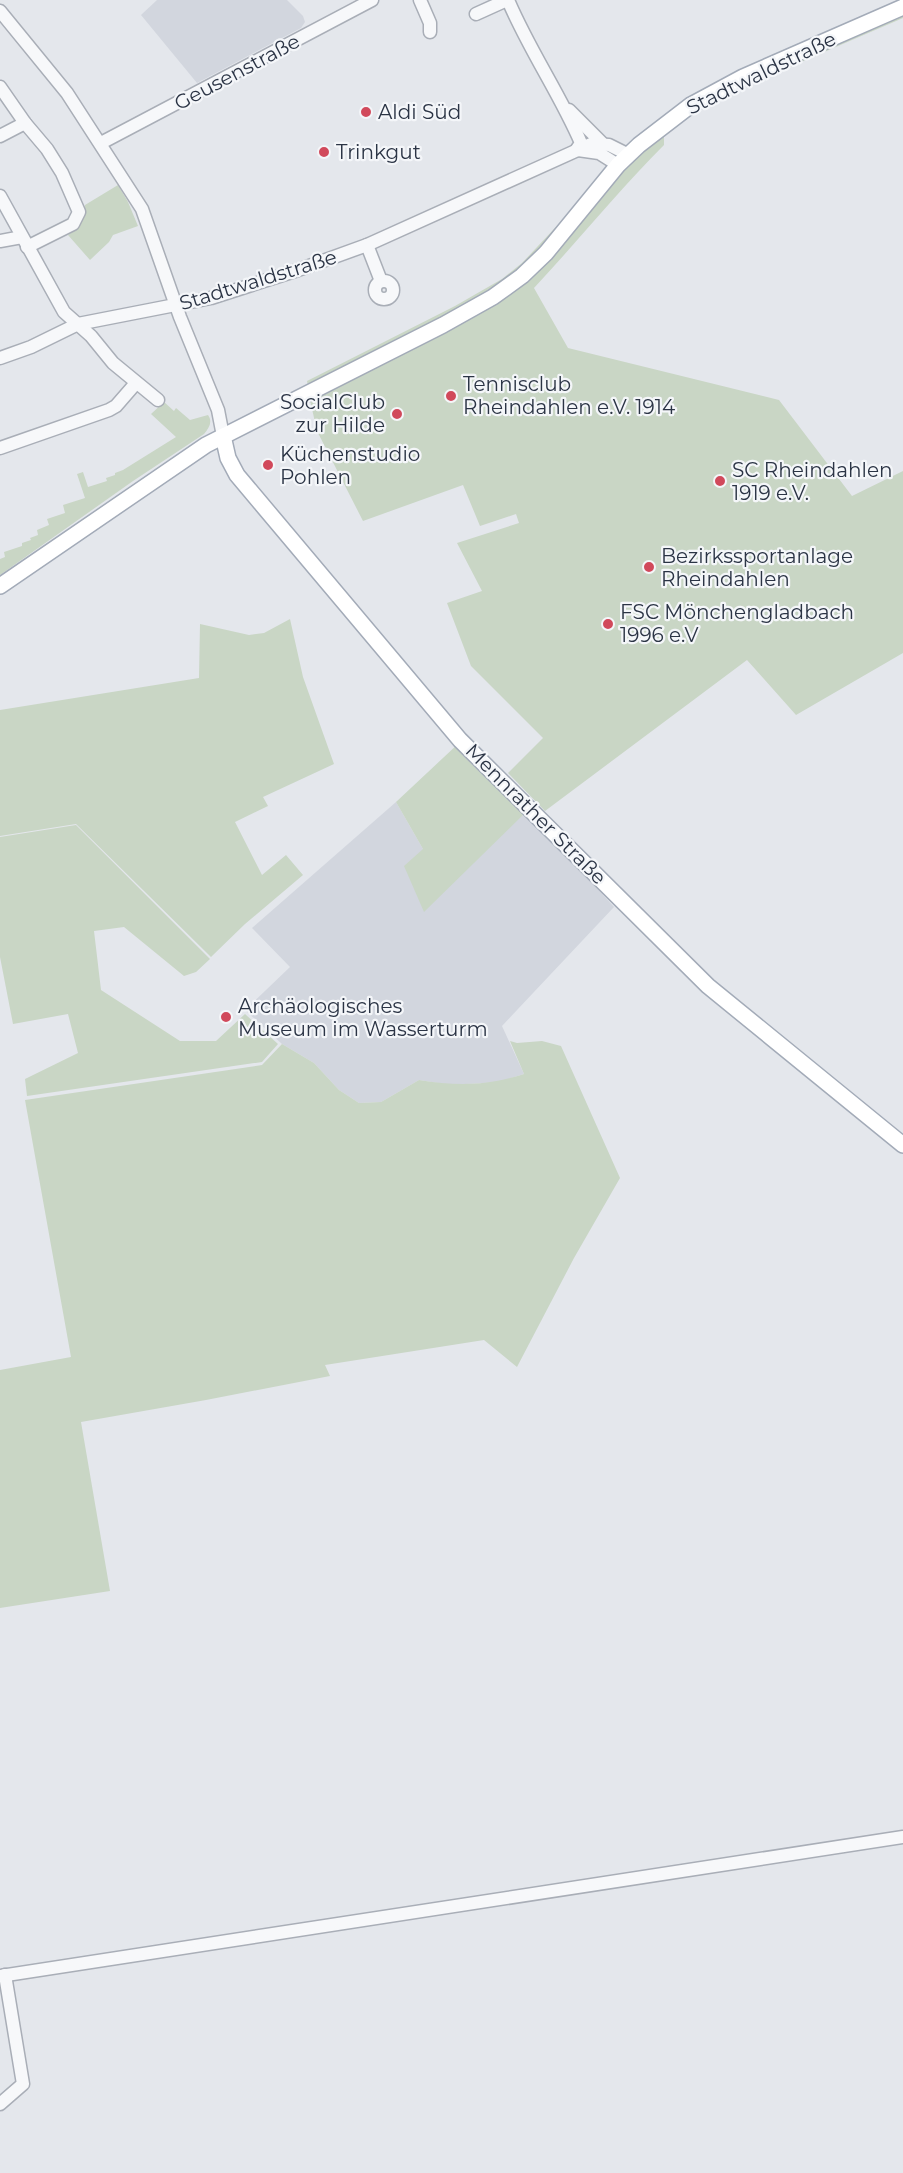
<svg xmlns="http://www.w3.org/2000/svg" width="903" height="2173" font-family="Montserrat,sans-serif">
<rect width="100%" height="100%" fill="#e4e7ec"/>
<g fill="#d2d6de">
<path d="M157,0H287L303,16L305,22L301,28L197,83L141,15Z"/>
<path d="M396,802L423,849L526,810L614,907L502,1026L524,1074L499,1082L451,1085L419,1080L381,1102L359,1103L339,1090L314,1063L282,1044L245,1010L290,967L252,928Z"/>
</g>
<g fill="#c9d6c5">
<path d="M903,12V18L801,62V59Z"/>
<path d="M791,62L795,65L730,93L728,89Z"/>
<path d="M664,134V145C618,191 578,241 534,288L568,348L779,400L852,496L903,471V653L796,715L747,660L545,811L508,773L543,738L471,666L447,603L482,591L457,543L519,523L516,514L480,526L463,485L363,521L317,431L310,400L357,373L477,315L496,303L651,141Z"/>
<path d="M601,179L518,273L466,307L308,386L307,381L455,306L502,279L522,263Z"/>
<path d="M118,185L128,202L138,226L113,235L109,242L90,260L68,235C81,227 85,220 85,205Z"/>
<path d="M164,402L174,411L176,408L190,420L208,415C213,422 209,428 204,434L133,481L0,575V559L5,557L4,552L22,546V543L31,540L30,538L38,535L37,530L49,525L47,519L65,513L63,505L85,498L77,474L83,472L88,487L107,481L106,478L115,475V473L123,470L176,437L151,414Z"/>
<path d="M290,619L303,677L334,764L263,797L268,806L235,822L262,875L286,855L303,875L245,924L211,957L76,824L0,836V710L199,678L200,624L249,635L264,633Z"/>
<path d="M459,743L527,811L424,912L404,866L423,849L396,802Z"/>
<path d="M76,825L210,959L196,972L184,976L124,927L94,931L101,990L180,1041H216L245,1014L278,1044L262,1062L27,1096L25,1079L78,1053L68,1014L13,1024L0,957V837Z"/>
<path d="M510,1041L517,1043L542,1041L561,1046L620,1178L574,1258L517,1367L484,1340L325,1365L330,1376L206,1400L81,1422L110,1591L0,1608V1370L71,1357L25,1100L262,1065L282,1044L314,1063L339,1090L359,1103L381,1102L419,1080C457,1086 486,1086 524,1074Z"/>
</g>
<g fill="none" stroke-linecap="round" stroke-linejoin="round">
<g stroke="#a9aeb7" stroke-width="15">
<g id="minor">
<path d="M420,0L430,23V32"/>
<path d="M508,0C529,50 560,94 581,143L577,149"/>
<path d="M0,11L67,93L142,209L180,317L218,410L223,436"/>
<path d="M476,14L507,0"/>
<path d="M0,87L25,123L47,149L62,173L79,212L73,224L27,247"/>
<path d="M569,110L602,143"/>
<path d="M0,136L25,123"/>
<path d="M101,143L372,0"/>
<path d="M578,150L599,153L618,165"/>
<path d="M0,196L64,312L91,336L113,363L158,400"/>
<path d="M0,241L22,237"/>
<path d="M367,245L381,281"/>
<circle cx="384" cy="290" r="9"/>
<path d="M0,358L31,347L78,324L211,298L298,270L367,245L591,144L609,145L629,155"/>
<path d="M0,448L109,410L116,406L136,383"/>
<path d="M0,1976L903,1837"/>
<path d="M0,2104L23,2084L5,1975"/>
</g>
</g>
<g stroke="#a3abb8" stroke-width="18">
<g id="major">
<path d="M223,436L228,458L237,475L460,740L708,986L903,1145"/>
<path d="M0,586L206,445L443,325L493,297L522,276L546,253L618,165L639,145L691,105L743,77L903,7"/>
</g>
</g>
<use href="#minor" stroke="#f7f8fa" stroke-width="12"/>
<use href="#major" stroke="#fff" stroke-width="15"/>
</g>
<g fill="#d1495b" stroke="#f4f6f9" stroke-width="2">
<circle cx="366" cy="112" r="6"/>
<circle cx="324" cy="152" r="6"/>
<circle cx="451" cy="396" r="6"/>
<circle cx="397" cy="414" r="6"/>
<circle cx="268" cy="465" r="6"/>
<circle cx="720" cy="481" r="6"/>
<circle cx="649" cy="567" r="6"/>
<circle cx="608" cy="624" r="6"/>
<circle cx="226" cy="1017" r="6"/>
</g>
<g text-anchor="middle" dominant-baseline="central" stroke-width="4.5" stroke-linejoin="round" paint-order="stroke">
<g font-size="20" fill="#2b3445" stroke="#f4f6f9">
<text transform="translate(237 72) rotate(-28)">Geusenstraße</text>
<text transform="translate(761 73) rotate(-26)">Stadtwaldstraße</text>
<text transform="translate(258 280) rotate(-17)">Stadtwaldstraße</text>
<text transform="translate(536 814) rotate(45)">Mennrather Straße</text>
</g>
<g font-size="20" fill="#2b3445" stroke="#f4f6f9" text-anchor="start">
<text x="378" y="112">Aldi Süd</text>
<text x="336" y="152">Trinkgut</text>
<text x="463" y="384">Tennisclub<tspan x="463" dy="23">Rheindahlen e.V. 1914</tspan></text>
<text x="385" y="402" text-anchor="end">SocialClub<tspan x="385" dy="23">zur Hilde</tspan></text>
<text x="280" y="454">Küchenstudio<tspan x="280" dy="23">Pohlen</tspan></text>
<text x="732" y="470">SC Rheindahlen<tspan x="732" dy="23">1919 e.V.</tspan></text>
<text x="661" y="556">Bezirkssportanlage<tspan x="661" dy="23">Rheindahlen</tspan></text>
<text x="620" y="612">FSC Mönchengladbach<tspan x="620" dy="23">1996 e.V</tspan></text>
<text x="238" y="1006">Archäologisches<tspan x="238" dy="23">Museum im Wasserturm</tspan></text>
</g>
</g>
</svg>
